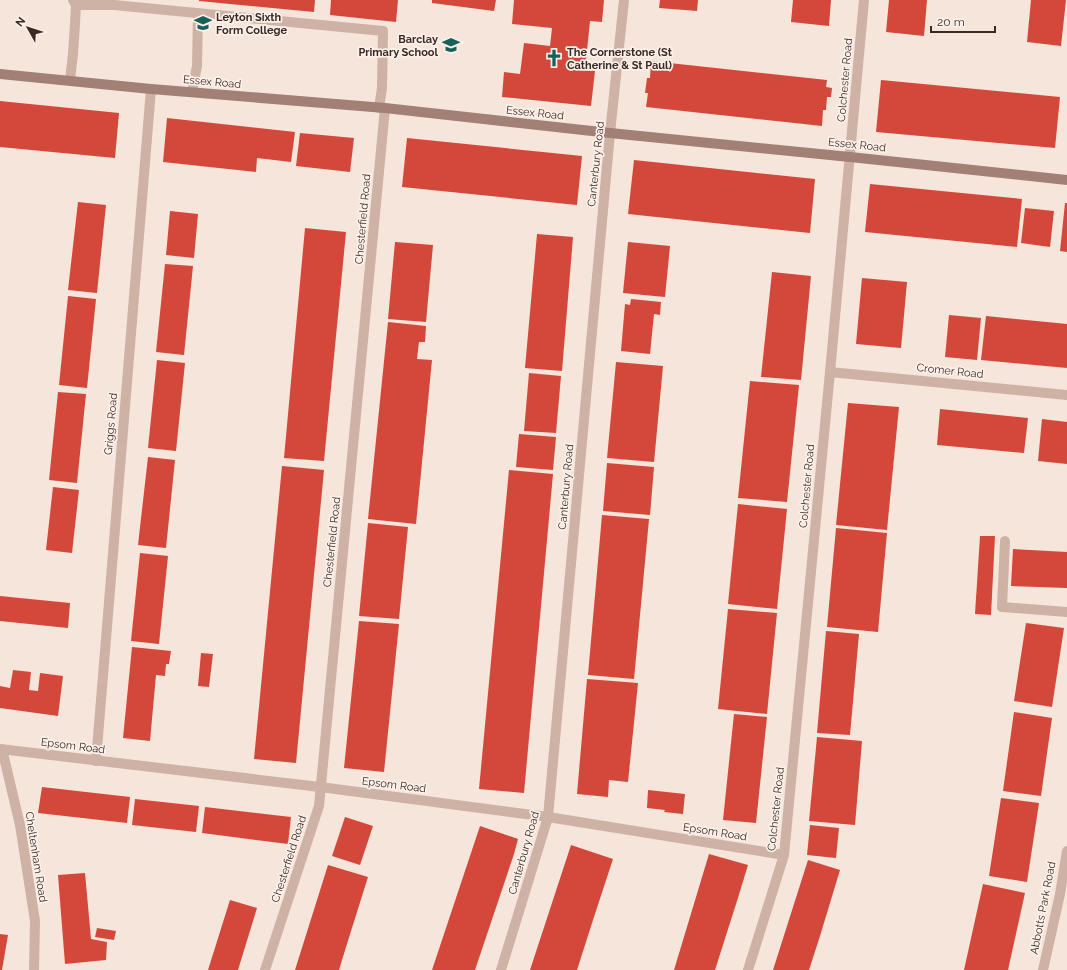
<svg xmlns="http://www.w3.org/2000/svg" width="1067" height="970" font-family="Raleway,sans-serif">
<rect width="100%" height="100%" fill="#f5e5db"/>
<g fill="#d3483a">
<path d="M199,0H315L314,12L199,1Z"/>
<path d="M331,0H398L396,22L330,15Z"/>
<path d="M432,0H496L494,11L432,3Z"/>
<path d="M514,0H604L602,22L590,21L585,70L595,71L591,106L502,97L504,72L520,74L524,43L550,46L552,28L512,24Z"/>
<path d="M660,0H698L697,11L659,8Z"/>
<path d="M793,0H831L829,26L791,22Z"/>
<path d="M889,0H927L924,36L886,32Z"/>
<path d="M1031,0H1066L1061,46L1027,42Z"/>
<path d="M651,61L827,80L826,87L832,88L831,97H827L826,110H823L822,126L646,107L648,93H645L647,78H650Z"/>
<path d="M881,80L1060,97L1055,148L876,132Z"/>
<path d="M0,101L119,113L115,158L0,147Z"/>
<path d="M167,118L295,132L291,162L257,158L256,172L163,162Z"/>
<path d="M300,133L354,138L350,172L296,166Z"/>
<path d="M407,138L582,156L577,205L402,187Z"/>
<path d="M634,160L815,179L810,233L628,214Z"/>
<path d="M870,184L1022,199L1017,247L865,232Z"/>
<path d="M78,202L106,205L97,293L68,290Z"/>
<path d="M1065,203H1067V252L1060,251Z"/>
<path d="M1025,208L1054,211L1050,247L1021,243Z"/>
<path d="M170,211L198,214L194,258L166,255Z"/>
<path d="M305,228L346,232L324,461L284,458Z"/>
<path d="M537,234L573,237L562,371L525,368Z"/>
<path d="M395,242L433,245L426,322L388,319Z"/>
<path d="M628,242L670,246L665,297L623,293Z"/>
<path d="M165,264L193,266L184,355L156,352Z"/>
<path d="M772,272L811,276L801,380L761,377Z"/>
<path d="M862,278L907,282L901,348L856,344Z"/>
<path d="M68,296L96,299L87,388L59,385Z"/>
<path d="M631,299L661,302L660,315L654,314L650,354L621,351L625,304L630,305Z"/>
<path d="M949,315L981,318L977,360L945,357Z"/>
<path d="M986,316L1067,324V368L981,360Z"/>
<path d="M388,322L426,326L425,342H419L417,359L432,360L416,524L368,519Z"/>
<path d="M157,360L185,363L176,451L148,448Z"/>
<path d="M616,362L663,366L654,462L607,458Z"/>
<path d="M529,373L561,376L556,433L524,431Z"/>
<path d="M750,381L799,385L787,502L738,498Z"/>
<path d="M58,392L86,394L77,483L49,480Z"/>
<path d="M848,403L899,407L887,530L836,525Z"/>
<path d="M940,409L1028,418L1024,453L937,445Z"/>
<path d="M1042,419L1067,422V464L1038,461Z"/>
<path d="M519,434L556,437L553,470L516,467Z"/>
<path d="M148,457L175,460L166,548L138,545Z"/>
<path d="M607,463L654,467L650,515L603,511Z"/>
<path d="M282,466L324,470L296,763L254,759Z"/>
<path d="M509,470L553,474L524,793L479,789Z"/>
<path d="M53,487L79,490L72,553L46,550Z"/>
<path d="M738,504L787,509L777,609L728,604Z"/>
<path d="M602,515L649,519L634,679L588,675Z"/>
<path d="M368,523L408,527L399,619L359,616Z"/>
<path d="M836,528L887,533L878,632L827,627Z"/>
<path d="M980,536H995L991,615L975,614Z"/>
<path d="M1013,549L1067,552V588L1011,586Z"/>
<path d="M140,553L168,556L159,644L131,641Z"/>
<path d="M0,596L70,603L68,628L0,621Z"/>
<path d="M728,609L777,613L767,714L718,709Z"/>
<path d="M359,621L399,624L384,772L344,768Z"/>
<path d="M1026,623L1064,628L1052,707L1014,701Z"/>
<path d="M826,631L859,634L850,735L817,733Z"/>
<path d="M132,647L171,651L169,664H166L165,676L156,675L150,741L123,738Z"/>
<path d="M201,653L213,654L209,687L198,686Z"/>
<path d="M13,670L31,672L29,690L38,691L40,673L63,676L58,716L0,708V686L10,688Z"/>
<path d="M587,679L638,683L628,782L609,780L608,797L577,794Z"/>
<path d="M1014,712L1052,718L1041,796L1003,791Z"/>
<path d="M734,714L767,717L756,823L723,820Z"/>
<path d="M817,737L862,741L855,825L809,821Z"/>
<path d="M42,787L130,797L127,823L38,813Z"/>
<path d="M648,790L685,794L683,814L664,812L665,810L647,808Z"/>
<path d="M1001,798L1039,803L1027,882L989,876Z"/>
<path d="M135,799L199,806L196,832L132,825Z"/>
<path d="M205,807L291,817L288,844L202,833Z"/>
<path d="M345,817L373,826L360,865L332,856Z"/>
<path d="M810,825L839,828L836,858L807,855Z"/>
<path d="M480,826L518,839L514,854L475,970H432Z"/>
<path d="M571,845L613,859L593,920L577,970H530Z"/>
<path d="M709,854L748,865L737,901L715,970H674Z"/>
<path d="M808,860L840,870L820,936L809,970H773Z"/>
<path d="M328,865L368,877L346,947L339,970H295Z"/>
<path d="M85,873L91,939L107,942L106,960L65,964L58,875Z"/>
<path d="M983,884L1025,893L1008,970H964Z"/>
<path d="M230,900L257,908L238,970H208Z"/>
<path d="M97,928L116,931L114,940L95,937Z"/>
<path d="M0,934L8,935L2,970H0Z"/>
</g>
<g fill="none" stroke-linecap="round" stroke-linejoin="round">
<g stroke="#ceb2a5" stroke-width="10">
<path d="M76,5H114L383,31L382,88L379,108"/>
<path d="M70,80L73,54L75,24L76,5L73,0"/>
<path d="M192,92L197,66L198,13"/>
<path d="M1002,607L1005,541"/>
</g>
<g stroke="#ceb2a5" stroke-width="10">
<path d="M830,372L1067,395"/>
<path d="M1002,607L1067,612"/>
<path d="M0,749L320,787L548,817L784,855"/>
<path d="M2,749L20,825L35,921L34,970"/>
<path d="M96,761L151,89"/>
<path d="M265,970L319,806L385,108"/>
<path d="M501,970L548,817L610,133L624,0"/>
<path d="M748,970L784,855L830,372L864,0"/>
<path d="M1043,970L1060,894L1067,851"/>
</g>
<path stroke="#a28076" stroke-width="10" d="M0,74L151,89L385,108L610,133L850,157L1067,180"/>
</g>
<defs>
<g id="university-bare" transform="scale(1.38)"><path d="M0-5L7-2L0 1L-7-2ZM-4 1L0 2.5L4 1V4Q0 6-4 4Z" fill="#18605a" stroke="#fcf0e8" stroke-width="2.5" paint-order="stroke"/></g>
<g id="school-bare" transform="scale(1.38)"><path d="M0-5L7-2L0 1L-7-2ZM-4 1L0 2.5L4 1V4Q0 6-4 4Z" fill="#18605a" stroke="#fcf0e8" stroke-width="2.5" paint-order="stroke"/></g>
<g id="church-bare" transform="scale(1.38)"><path d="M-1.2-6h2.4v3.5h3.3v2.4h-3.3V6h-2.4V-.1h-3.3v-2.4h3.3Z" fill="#18605a" stroke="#fcf0e8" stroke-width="2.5" paint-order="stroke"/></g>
</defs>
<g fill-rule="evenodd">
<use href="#university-bare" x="203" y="23"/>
<use href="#school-bare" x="451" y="45"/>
<use href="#church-bare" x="554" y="58"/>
</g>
<g text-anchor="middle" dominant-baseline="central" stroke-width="3.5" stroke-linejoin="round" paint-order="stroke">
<g font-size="11" font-weight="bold" fill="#392a27" stroke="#fcf0e8" text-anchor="start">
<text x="216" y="17">Leyton Sixth<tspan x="216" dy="13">Form College</tspan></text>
<text x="438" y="39" text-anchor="end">Barclay<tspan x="438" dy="13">Primary School</tspan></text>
<text x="567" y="52">The Cornerstone (St<tspan x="567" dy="13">Catherine &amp; St Paul)</tspan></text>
</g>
<g font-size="11" fill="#392a27" stroke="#fcf0e8">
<text transform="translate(845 80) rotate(-85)">Colchester Road</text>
<text transform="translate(212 82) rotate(5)">Essex Road</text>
<text transform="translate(535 113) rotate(6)">Essex Road</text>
<text transform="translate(857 145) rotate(6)">Essex Road</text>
<text transform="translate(596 164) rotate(-84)">Canterbury Road</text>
<text transform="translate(363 219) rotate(-85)">Chesterfield Road</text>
<text transform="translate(950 371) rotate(6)">Cromer Road</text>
<text transform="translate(111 424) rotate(-85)">Griggs Road</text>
<text transform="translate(807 486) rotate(-85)">Colchester Road</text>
<text transform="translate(566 487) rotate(-85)">Canterbury Road</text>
<text transform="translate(332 542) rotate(-84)">Chesterfield Road</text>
<text transform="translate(73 746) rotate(7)">Epsom Road</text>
<text transform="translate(394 785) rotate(7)">Epsom Road</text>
<text transform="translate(776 809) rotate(-84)">Colchester Road</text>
<text transform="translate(715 832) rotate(9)">Epsom Road</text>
<text transform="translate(524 853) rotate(-74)">Canterbury Road</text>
<text transform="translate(36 857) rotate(81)">Cheltenham Road</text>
<text transform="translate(289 859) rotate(-72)">Chesterfield Road</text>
<text transform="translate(1043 908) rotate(-79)">Abbotts Park Road</text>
</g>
</g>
<g transform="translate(28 28) rotate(309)" stroke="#fcf0e8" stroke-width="3" paint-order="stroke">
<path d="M0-3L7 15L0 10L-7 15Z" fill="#392a27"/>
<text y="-6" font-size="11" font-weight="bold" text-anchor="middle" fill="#392a27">N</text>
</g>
<path d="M931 26v6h64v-6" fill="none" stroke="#392a27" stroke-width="2"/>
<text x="937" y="26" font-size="12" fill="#392a27" stroke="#fcf0e8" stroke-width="3" paint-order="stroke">20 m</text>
</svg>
